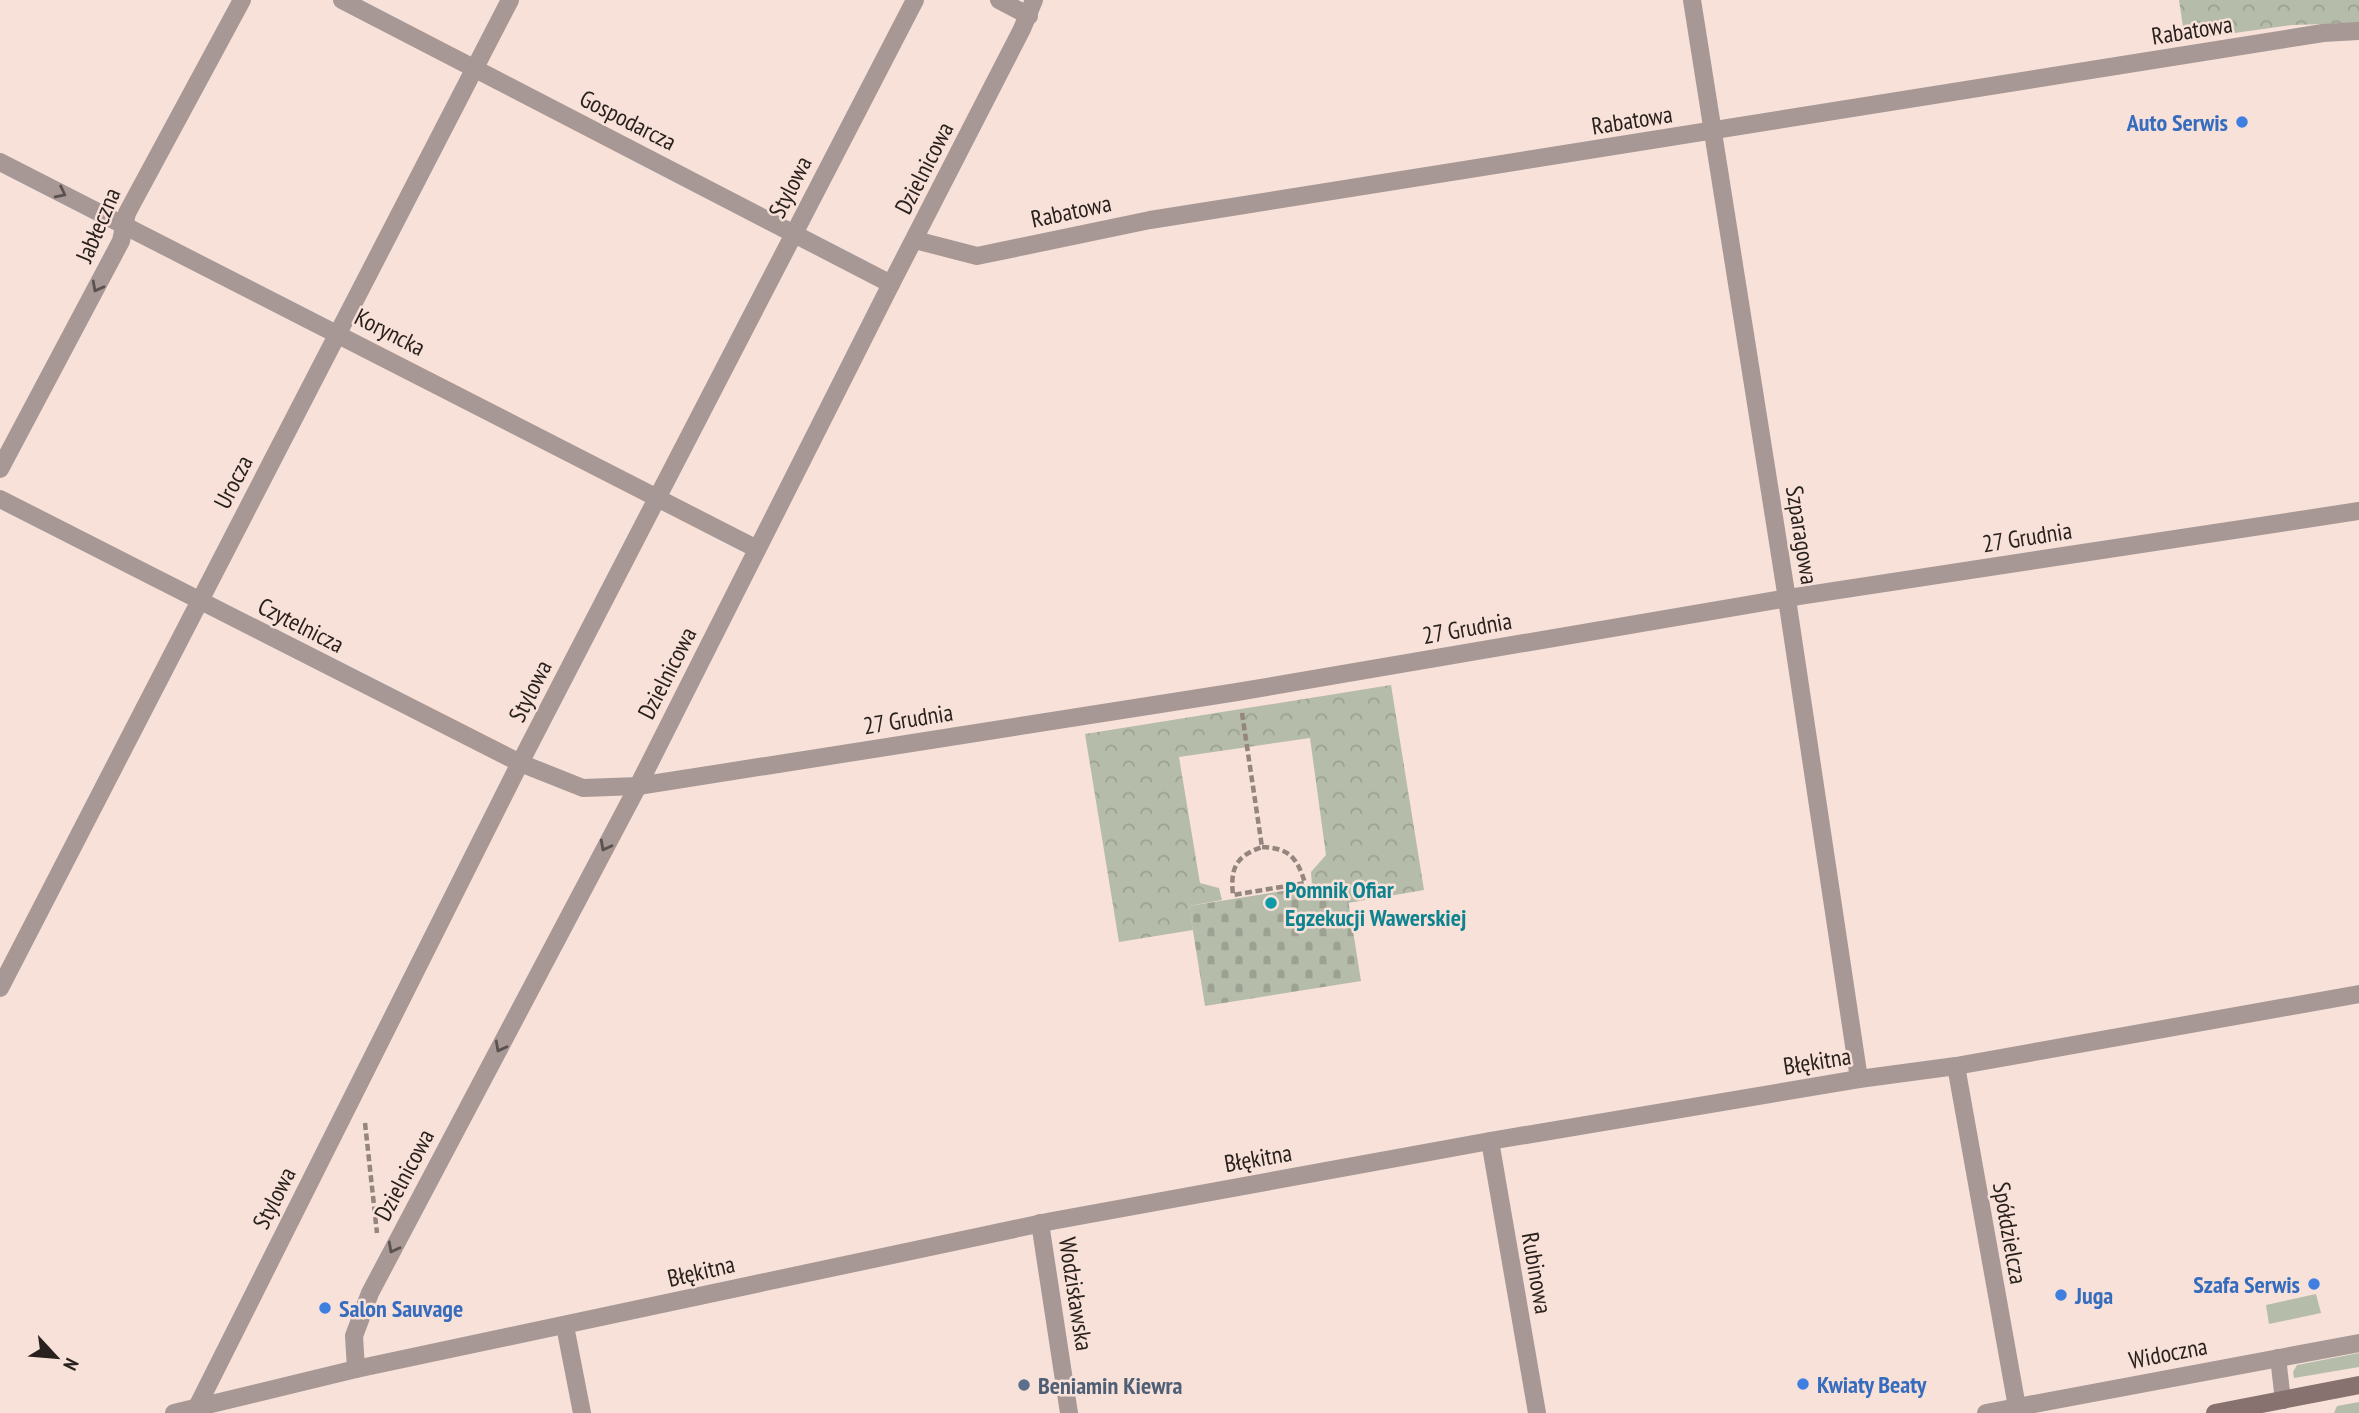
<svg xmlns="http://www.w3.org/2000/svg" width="2359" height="1413" font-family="'PT Sans Narrow',sans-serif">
<defs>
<pattern id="forest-crowns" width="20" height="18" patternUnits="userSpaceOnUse" patternTransform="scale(1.75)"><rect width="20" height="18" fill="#b5bca9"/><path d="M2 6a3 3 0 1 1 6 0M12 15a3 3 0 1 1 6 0" fill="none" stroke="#9ca191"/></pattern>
<pattern id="cemetery-stones" width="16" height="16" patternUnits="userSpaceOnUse" patternTransform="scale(1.75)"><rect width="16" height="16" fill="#b5bca9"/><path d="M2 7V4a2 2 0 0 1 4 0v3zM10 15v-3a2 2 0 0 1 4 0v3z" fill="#9ca191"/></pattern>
</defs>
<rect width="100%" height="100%" fill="#f8e1d8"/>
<g fill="#b5bca9">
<path d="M2316,1294L2321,1313L2269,1324L2266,1305Z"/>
<path d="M2359,1353V1367L2294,1378L2293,1372L2297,1365Z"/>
<path d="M2359,1402V1413H2334L2337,1406Z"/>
</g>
<g fill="url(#forest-crowns)">
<path d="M2179,0H2359V23L2292,25L2185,40Z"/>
<path d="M1391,685L1424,890L1348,903L1344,881L1312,886L1311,872L1326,855L1310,738L1179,757L1200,883L1219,888L1222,900L1189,906L1193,930L1119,942L1085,734Z"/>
</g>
<path fill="url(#cemetery-stones)" d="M1345,881L1361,981L1205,1006L1189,906Z"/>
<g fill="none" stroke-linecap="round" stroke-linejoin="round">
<g stroke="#95857f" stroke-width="4.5" stroke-dasharray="7 3.5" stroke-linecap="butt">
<path d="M1242,713L1262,847"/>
<path d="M1262,847C1290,848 1297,858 1305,883L1233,895C1230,868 1236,856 1262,847Z"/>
<path d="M365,1123L377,1233"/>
</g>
<path stroke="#a79896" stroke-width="16" d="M2278,1357L2283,1401"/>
<g stroke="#a79896" stroke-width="18">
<path d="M342,0L891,284"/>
<path d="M999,0L1029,16"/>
<path d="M1692,0L1787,599L1859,1079"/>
<path d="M0,162L757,549"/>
<path d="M915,240L977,256L1150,220L2323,33L2359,31"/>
<path d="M0,469L121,241L127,213L242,0"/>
<path d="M0,499L520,763L583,788L638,786L1237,692L1800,596L2359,511"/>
<path d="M0,988L510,0"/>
<path d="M1956,1066L2017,1407"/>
<path d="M1490,1141L1537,1413"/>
<path d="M1040,1223L1069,1413"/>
<path d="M565,1326L582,1413"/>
<path d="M356,1369L354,1336L370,1293L638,786L891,284L1022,29L1034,0"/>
<path d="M196,1409L520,763L915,0"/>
<path d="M174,1413L356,1369L1052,1221L1490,1141L1859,1079L1956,1066L2359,994"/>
<path d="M1986,1413L2359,1343"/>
</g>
<path stroke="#88726f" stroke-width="18" d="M2215,1413L2359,1385"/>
</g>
<defs><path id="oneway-chevron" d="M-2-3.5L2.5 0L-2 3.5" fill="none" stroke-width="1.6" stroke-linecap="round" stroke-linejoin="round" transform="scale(1.75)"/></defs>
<g stroke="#5b514e">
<use href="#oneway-chevron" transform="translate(61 193) rotate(27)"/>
<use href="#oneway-chevron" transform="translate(97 287) rotate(118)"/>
<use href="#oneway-chevron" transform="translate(605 846) rotate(118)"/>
<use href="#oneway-chevron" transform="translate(500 1047) rotate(118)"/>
<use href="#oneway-chevron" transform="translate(393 1248) rotate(118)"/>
</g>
<g fill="#3f7fe0" stroke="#f8e1d8" stroke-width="2.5">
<circle cx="2242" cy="122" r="7"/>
<circle cx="2314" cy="1284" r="7"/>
<circle cx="2061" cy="1295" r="7"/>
<circle cx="325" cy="1308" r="7"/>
<circle cx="1803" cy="1384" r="7"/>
</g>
<circle fill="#0f9aa8" stroke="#f8e1d8" stroke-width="2.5" cx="1271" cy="903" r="7"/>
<circle fill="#5c6f8a" stroke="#f8e1d8" stroke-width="2.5" cx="1024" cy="1385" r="7"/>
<g text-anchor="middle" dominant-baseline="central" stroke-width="5" stroke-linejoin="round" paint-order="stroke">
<g font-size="24" fill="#29211e" stroke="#f8e1d8">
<text transform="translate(2192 30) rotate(-9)">Rabatowa</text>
<text transform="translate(628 120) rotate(27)">Gospodarcza</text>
<text transform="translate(1632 120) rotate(-9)">Rabatowa</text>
<text transform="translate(924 168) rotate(-63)">Dzielnicowa</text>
<text transform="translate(790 187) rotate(-63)">Stylowa</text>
<text transform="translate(1071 211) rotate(-12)">Rabatowa</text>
<text transform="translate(98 225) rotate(-67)">Jabłeczna</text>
<text transform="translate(390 332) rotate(27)">Koryncka</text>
<text transform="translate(233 482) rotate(-63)">Urocza</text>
<text transform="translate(1802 535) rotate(81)">Szparagowa</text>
<text transform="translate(2027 537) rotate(-9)">27 Grudnia</text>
<text transform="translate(301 625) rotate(27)">Czytelnicza</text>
<text transform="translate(1467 628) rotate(-10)">27 Grudnia</text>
<text transform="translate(667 673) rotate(-63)">Dzielnicowa</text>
<text transform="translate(530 691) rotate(-63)">Stylowa</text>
<text transform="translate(908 719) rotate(-9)">27 Grudnia</text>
<text transform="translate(1817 1061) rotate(-9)">Błękitna</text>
<text transform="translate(1258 1158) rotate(-10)">Błękitna</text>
<text transform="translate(404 1175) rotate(-62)">Dzielnicowa</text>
<text transform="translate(274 1198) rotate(-63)">Stylowa</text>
<text transform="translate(2010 1233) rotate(80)">Spółdzielcza</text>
<text transform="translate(701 1271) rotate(-13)">Błękitna</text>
<text transform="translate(1537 1273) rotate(80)">Rubinowa</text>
<text transform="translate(1076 1294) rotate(81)">Wodzisławska</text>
<text transform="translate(2168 1353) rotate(-11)">Widoczna</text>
</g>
<g font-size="24" font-weight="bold" fill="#366cbe" stroke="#f8e1d8" text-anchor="start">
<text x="2228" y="122" text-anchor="end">Auto Serwis</text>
<text x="2300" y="1284" text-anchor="end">Szafa Serwis</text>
<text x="2075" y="1295">Juga</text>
<text x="339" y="1308">Salon Sauvage</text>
<text x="1817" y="1384">Kwiaty Beaty</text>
</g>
<g font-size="24" font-weight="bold" fill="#0d838f" stroke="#f8e1d8" text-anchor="start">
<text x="1285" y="889">Pomnik Ofiar<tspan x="1285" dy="28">Egzekucji Wawerskiej</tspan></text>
</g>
<g font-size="24" font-weight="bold" fill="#4e5e75" stroke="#f8e1d8" text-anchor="start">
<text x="1038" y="1385">Beniamin Kiewra</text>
</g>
</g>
<g transform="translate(56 1357) rotate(116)" stroke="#f8e1d8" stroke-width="5" paint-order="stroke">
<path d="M0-5L12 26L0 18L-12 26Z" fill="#29211e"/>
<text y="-10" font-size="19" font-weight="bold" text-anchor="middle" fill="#29211e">N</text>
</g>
</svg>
